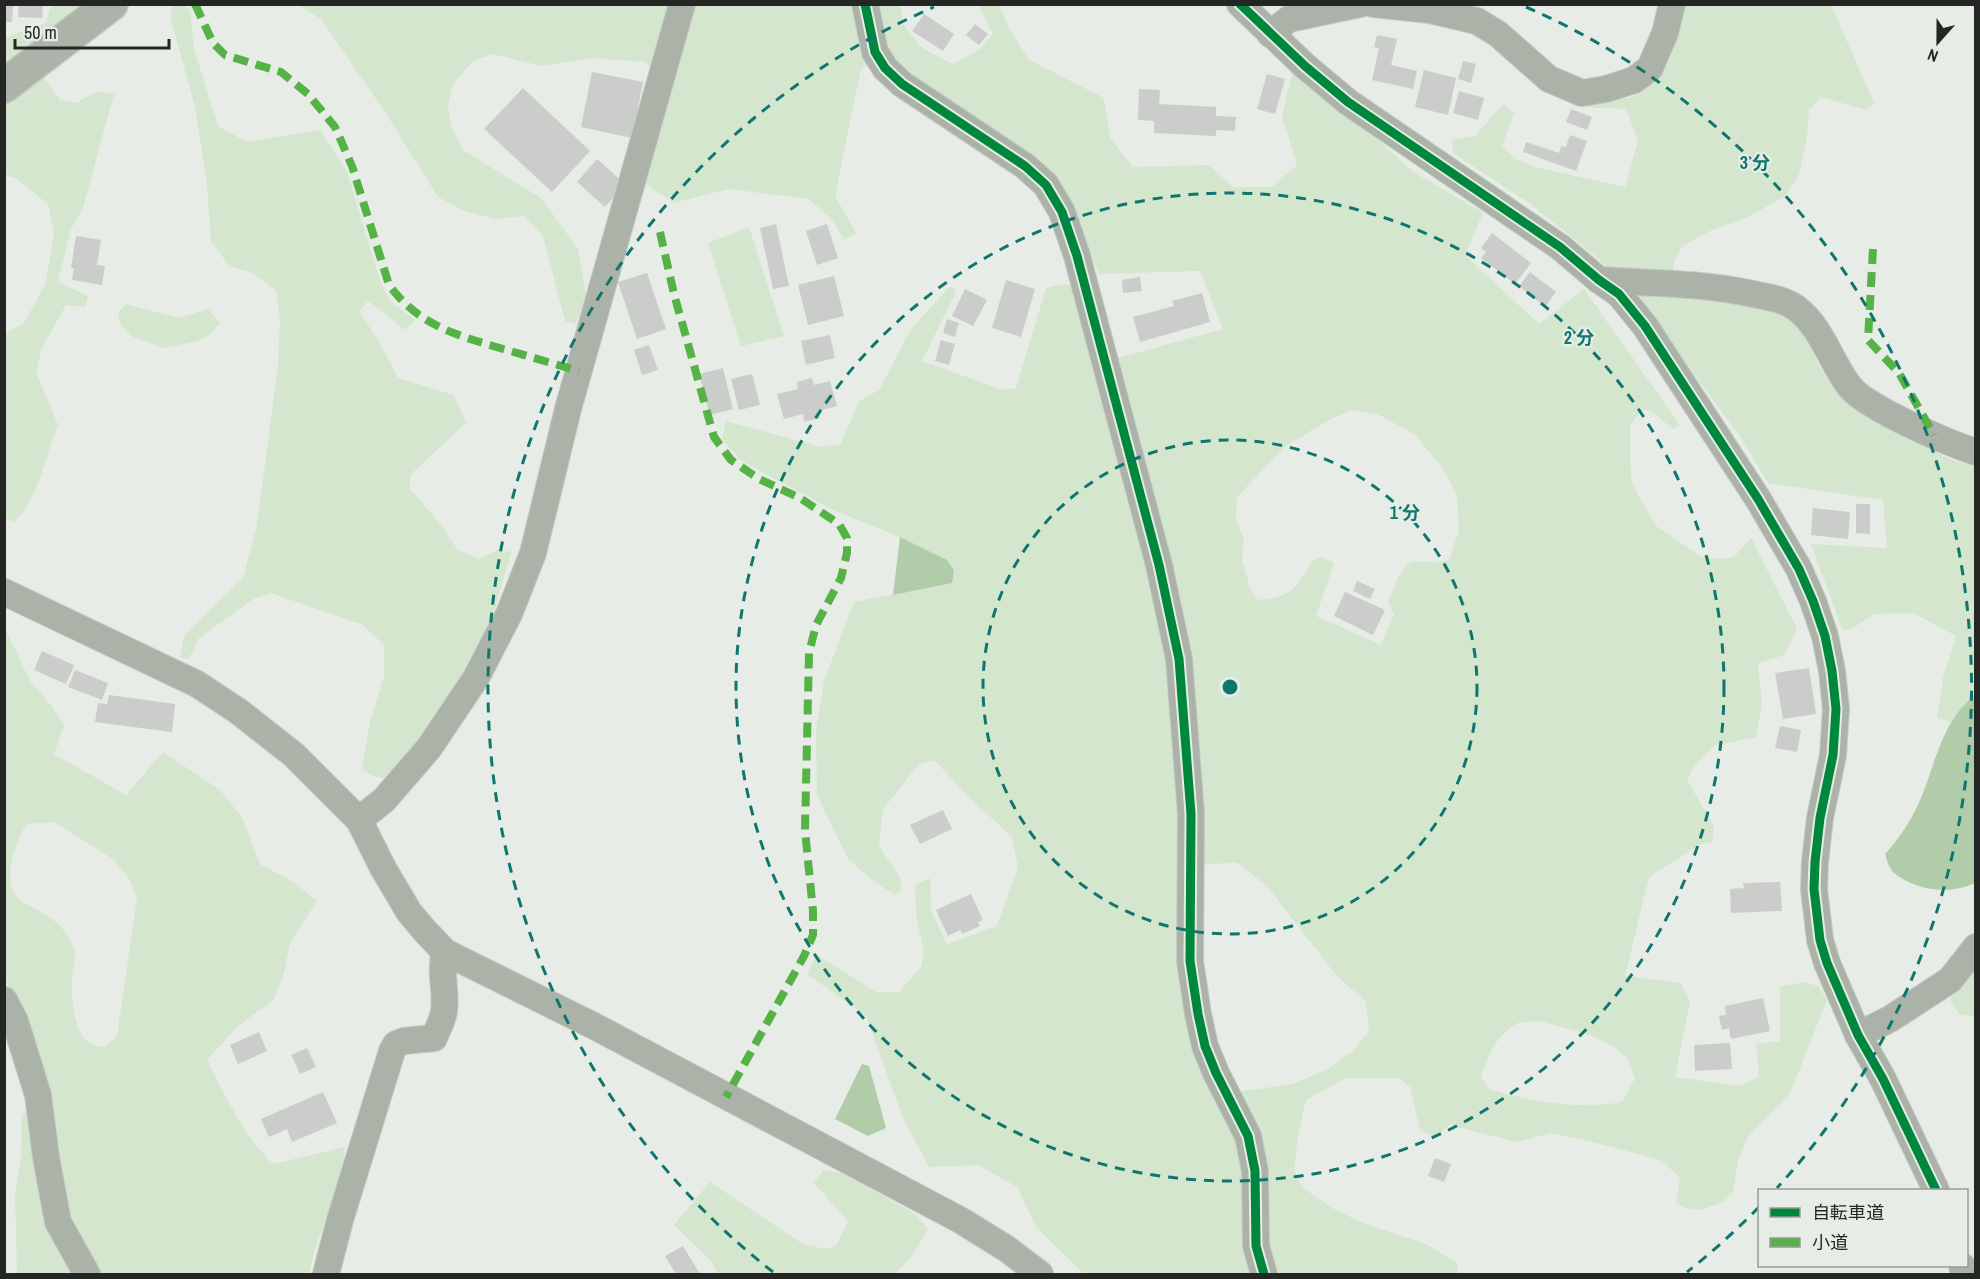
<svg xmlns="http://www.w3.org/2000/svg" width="1980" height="1279" font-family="'Archivo Narrow','Noto Sans JP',sans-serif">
<rect width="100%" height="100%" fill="#e8ece7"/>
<g fill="#d4e6ce" fill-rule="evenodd">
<path d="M51,5H91L5,72L4,38L46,23Z"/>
<path d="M178,5H183L190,11L194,49L218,126L247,142L320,130L347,172L380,281L390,301L415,320L405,330L368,301L359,311L380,343L398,378L454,395L466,423L410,475V489L437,520L458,550L479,559L497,550L511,552L494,612L462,686L404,763L384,778L375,777L362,769L370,722L384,676V645L363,625L271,593L253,599L198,639L189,659L180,657L184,636L243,578L257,525L278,365L280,320L276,291L251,272L230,267L211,241L207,184L195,107L171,20V8Z"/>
<path d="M299,5H901L903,24L922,48L953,64L979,50L993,34L979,7L982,5H999L1009,28L1029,60L1104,98L1110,138L1133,167L1209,165L1233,187H1272L1297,165L1282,116L1293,71L1367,130L1412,171L1483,213L1465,255L1539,324L1584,289L1680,425L1673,429L1650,410L1641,411L1630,425L1631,482L1656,526L1702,557L1721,559L1734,557L1751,538L1797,629L1784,655L1758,663L1762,704L1756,737L1714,746L1694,767L1687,780L1714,826L1712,842L1699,845L1649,877L1625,976L1681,983L1690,1002L1675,1077L1740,1086L1759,1077L1756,1044L1780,1041V987L1804,982L1818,986L1827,1000L1789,1096L1748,1136L1738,1161L1733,1192L1722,1203L1699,1210L1685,1208L1676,1202L1680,1178L1661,1160L1597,1143L1551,1133L1517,1142L1449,1125L1435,1137L1420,1130L1410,1087L1398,1078H1346L1306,1100L1298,1135L1294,1170L1302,1187L1332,1208L1363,1223L1426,1244L1457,1263L1458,1274H1084L1037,1228L1017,1187L978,1165L929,1167L903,1118L866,1016L807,974L817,955L876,992H899L921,967L924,953L916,914L915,885L930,878L931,911L947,944L997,926L1018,867L1012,837L973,801L934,760L919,764L883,809L879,846L901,879V890L895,895L872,880L848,859L817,795L816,730L824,681L854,602L937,586L954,570L947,560L900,537L829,508L742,461L722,439L726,421L821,447L841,444L859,401L879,390L911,329L950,286L957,290L922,361L1003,390L1016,388L1046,288L1063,284L1076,286L1093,365L1223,329L1200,271L1099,274L1068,196L1052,174L888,56L861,69L835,196L856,233L844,240L833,221L809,199L729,189L673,203L644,182L667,78L645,62L592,58L542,66L493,54L473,61L453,84L448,106L451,126L463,150L541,198L578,249L586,295L576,324L565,321L543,236L525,216L495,219L465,211L438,197L387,115L321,19ZM1351,410L1379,415L1414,434L1443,468L1457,496L1459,531L1449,560C1434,565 1425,560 1410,562L1399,575L1388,601L1394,615L1381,645L1316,616L1334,563L1322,557L1313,560C1297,587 1292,598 1258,600L1251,591L1242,559L1244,540L1236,520L1237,497L1286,446L1327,421ZM1236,862L1268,887L1335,974L1366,1002L1369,1031L1354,1050L1328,1069L1293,1084L1220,1094L1182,864L1204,865ZM1540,1021C1568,1029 1605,1035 1626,1057C1631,1062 1632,1072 1635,1078L1622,1102C1576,1110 1533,1102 1489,1089L1481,1076C1487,1057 1497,1034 1516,1024C1522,1021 1533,1022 1540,1021Z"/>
<path d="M1685,5H1831L1874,103L1866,110L1821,97L1809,110L1807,137L1799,175L1785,196L1750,216L1710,231L1682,246L1673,264L1675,274L1779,309L1803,329L1821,370L1848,400L1919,444L1952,460L1975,465V695L1951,722L1937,718L1943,678L1956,636L1913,613L1874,614L1850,630L1842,629L1811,544L1887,548L1883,500L1768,483L1744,442L1635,294L1600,260L1532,205L1453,153L1452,140L1475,136L1503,104L1514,113L1502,146L1516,159L1535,167L1625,187L1638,140L1626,109L1579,107L1576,98H1630L1653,83L1673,39Z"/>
<path d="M43,76L60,100L76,103L96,92L114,94L83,208L71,229L58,282L88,296L85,307L66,305L42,348L36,372L58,425C45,456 39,498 14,522L5,518V337L9,331L24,323L45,285L54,235L48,204L15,178L5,175V105Z"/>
<path d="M749,227L784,336L741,346L708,243Z"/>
<path d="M127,304L178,318L208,309L220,323L210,334L198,341L163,348L131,336L120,324L118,312Z"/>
<path d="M4,626L30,681L51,705L64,725L54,754L126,795L163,752L220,790L243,819L260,864L292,881L317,901L290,943L284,973L274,999L238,1026L207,1060C225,1096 244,1136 273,1164L345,1147L342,1174L315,1248L309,1274H17L15,1194L21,1156L22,1114L47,1104L22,1013L5,979ZM54,822L113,859L128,877L137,897L117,1036L105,1047C101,1046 95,1046 91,1044C72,1033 71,994 72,976C73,967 77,956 74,948C69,934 58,922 45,914C33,906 14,902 11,885C7,863 17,843 26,824Z"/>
<path d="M1975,966V1017L1959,1014L1950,1000L1955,988Z"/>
<path d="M823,1170L846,1174L915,1214L928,1229L913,1255L895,1274H718L711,1261L674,1225L710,1182L803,1244L826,1249L836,1246L848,1221L814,1183Z"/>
</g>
<g fill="#b1cca8">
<path d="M900,537L947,560L954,570L952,583L893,595Z"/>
<path d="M1975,695V883C1950,895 1915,891 1893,872C1889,868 1887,860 1885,854C1897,841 1908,825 1916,809C1936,768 1938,725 1975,695Z"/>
<path d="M862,1064L869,1066L886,1128L868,1136L835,1119Z"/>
</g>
<g fill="#cacdc9">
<path d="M4,4H13L12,22H4Z"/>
<path d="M19,4H43L42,18L18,17Z"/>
<path d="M924,14L954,34L943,51L912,31Z"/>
<path d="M975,24L988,34L979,45L966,35Z"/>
<path d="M1377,35L1397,39L1391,65L1417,71L1413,89L1372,80L1379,48L1374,47Z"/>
<path d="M1463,61L1476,64L1471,83L1458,79Z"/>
<path d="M1424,70L1456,78L1448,115L1415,107Z"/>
<path d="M592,72L643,82L632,138L581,127Z"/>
<path d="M1267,74L1285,79L1275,114L1257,109Z"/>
<path d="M523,88L590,151L552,192L484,129Z"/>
<path d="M1139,89L1160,90L1159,104L1216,107V116L1236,117L1235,131L1216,130V136L1154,133V121L1138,120Z"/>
<path d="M1459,91L1484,98L1478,120L1453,113Z"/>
<path d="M1571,109L1592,117L1587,130L1566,122Z"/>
<path d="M1570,135L1587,141L1576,171L1523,152L1526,142L1559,153L1561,146L1566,147Z"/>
<path d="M597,159L625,184L605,207L577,182Z"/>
<path d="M776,224L789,286L773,289L760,228Z"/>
<path d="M827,224L838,258L817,265L806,231Z"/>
<path d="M1492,233L1531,263L1515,284L1481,258L1486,252L1481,248Z"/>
<path d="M76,236L101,240L97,265L105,266L102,285L72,280L74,268H71Z"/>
<path d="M1530,272L1556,292L1545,307L1519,286Z"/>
<path d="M647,273L666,329L637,339L618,282Z"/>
<path d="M834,276L844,316L808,325L798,285Z"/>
<path d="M1140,277L1142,291L1123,293L1122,280Z"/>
<path d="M1006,280L1035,289L1021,337L992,328Z"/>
<path d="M965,289L987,300L973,326L952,316Z"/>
<path d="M1202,293L1210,322L1140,342L1133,317L1174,306L1172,301Z"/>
<path d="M947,319L959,323L955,337L943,333Z"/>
<path d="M830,335L835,358L806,365L801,341Z"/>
<path d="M941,340L955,344L949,365L935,361Z"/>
<path d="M649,345L658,370L642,375L634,350Z"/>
<path d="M723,368L733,409L710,415L699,374Z"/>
<path d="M752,374L760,405L739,410L731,379Z"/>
<path d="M812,378L814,385L830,381L837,406L818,411L820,418L804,422L803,414L784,419L777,394L798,389L797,382Z"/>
<path d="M1856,504H1870V534L1856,533Z"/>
<path d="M1813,508L1850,512L1848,539L1811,535Z"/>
<path d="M1357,581L1375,589L1370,599L1353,591Z"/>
<path d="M1345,592L1385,610L1373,635L1334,616Z"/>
<path d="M42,651L74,665L66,684L34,670Z"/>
<path d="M1809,668L1816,714L1783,719L1775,673Z"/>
<path d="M75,670L108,683L102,700L68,687Z"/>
<path d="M109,695L175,704L172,732L95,722L98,703L107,704Z"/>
<path d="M1780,726L1801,730L1797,752L1775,748Z"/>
<path d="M943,810L952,829L920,844L910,825Z"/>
<path d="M1780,882L1782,911L1731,913L1730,889L1744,888L1743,883Z"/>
<path d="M971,894L983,920L978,922L980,926L962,934L960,930L948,936L936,910Z"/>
<path d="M1763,998L1770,1031L1731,1039L1729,1028L1722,1030L1719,1016L1726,1015L1725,1006Z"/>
<path d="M259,1032L267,1051L238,1064L230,1045Z"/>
<path d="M1730,1043L1732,1069L1695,1071L1694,1045Z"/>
<path d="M307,1048L316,1067L300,1074L291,1055Z"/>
<path d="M323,1092L337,1123L292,1142L287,1129L269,1137L261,1119Z"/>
<path d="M1435,1158L1451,1164L1444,1182L1428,1176Z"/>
<path d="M683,1246L700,1274H676L665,1256Z"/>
</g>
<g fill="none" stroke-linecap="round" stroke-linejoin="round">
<g stroke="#c6c8c5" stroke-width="28">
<g id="minor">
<path d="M865,4L875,52L885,68L902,84L1025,166L1046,185L1062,212L1077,256L1159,565L1179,659L1191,814L1190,961L1198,1014L1205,1046L1216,1073L1248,1136L1255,1171L1256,1246L1264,1274"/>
<path d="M1240,4L1305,66L1348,102L1560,247L1599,280L1619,294L1645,326L1758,499L1799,569L1813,601L1825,636L1832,671L1836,709L1833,755L1820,818L1815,862L1814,889L1820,940L1827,963L1858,1035L1883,1079L1936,1190"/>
<path d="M1373,4L1430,10L1477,21L1498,34L1549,79L1582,93L1606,89L1634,80L1650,68L1665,33L1672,4"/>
<path d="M1270,34L1289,19L1360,4"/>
<path d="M1599,280C1650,283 1702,283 1753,294C1768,297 1784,299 1796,308C1822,327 1831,363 1850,387C1867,408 1948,443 1976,452"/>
<path d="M4,592L197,684L238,711L294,755L359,820L383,868L409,912L425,931L445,952L594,1026L962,1221L1007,1249L1040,1274"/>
<path d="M359,820L384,800L429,748L476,678L509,614L533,553L568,409L682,4"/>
<path d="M4,1000L15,1021L38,1095L46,1157L58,1222L87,1274"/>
<path d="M1858,1035L1890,1019L1950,980L1976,947"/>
<path d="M1962,1266L1964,1274"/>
<path d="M326,1274L340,1220L392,1051L396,1044L404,1041L434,1038C437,1030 443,1020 444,1011C447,990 439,973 445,952"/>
</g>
</g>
<g stroke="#c6c8c5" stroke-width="36">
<path id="major" d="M4,86L111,4"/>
</g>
<use href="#minor" stroke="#abb2a7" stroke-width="26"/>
<use href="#major" stroke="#acb3a8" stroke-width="33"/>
<g stroke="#55b245" stroke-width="8" stroke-dasharray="15 8" stroke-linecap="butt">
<path d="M195,4L213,43L225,55L281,72L308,94L335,127L352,166L389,285C419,326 457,335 503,349C528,356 554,364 579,371"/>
<path d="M660,232L674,294L714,437L731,460L759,479L800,498L839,524L847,538V553L841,578L816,625L809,653L805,830L813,911V935L804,956L726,1097"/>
<path d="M1873,249L1868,340L1899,373L1934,435"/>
</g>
<g stroke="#e7ede6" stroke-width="13">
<g id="cycleway">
<path d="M865,4L875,52L885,68L902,84L1025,166L1046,185L1062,212L1077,256L1159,565L1179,659L1191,814L1190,961L1198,1014L1205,1046L1216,1073L1248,1136L1255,1171L1256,1246L1264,1274"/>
<path d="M1240,4L1305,66L1348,102L1560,247L1599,280L1619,294L1645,326L1758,499L1799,569L1813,601L1825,636L1832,671L1836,709L1833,755L1820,818L1815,862L1814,889L1820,940L1827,963L1858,1035L1883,1079L1936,1190"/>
</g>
</g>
<use href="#cycleway" stroke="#00873e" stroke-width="9"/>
</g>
<g fill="none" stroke="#0f766e" stroke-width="3" stroke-dasharray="10 8">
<circle cx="1230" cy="687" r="247"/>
<circle cx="1230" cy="687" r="494"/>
<path d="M1759 1207A742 742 0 0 1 1687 1272M773 1272A742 742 0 0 1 934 7M1526 7A742 742 0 0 1 1777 1188"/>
</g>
<circle cx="1230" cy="687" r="9" fill="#0f766e" stroke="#e7ede6" stroke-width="3"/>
<g font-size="18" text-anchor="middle" font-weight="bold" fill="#0f766e" stroke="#e7ede6" stroke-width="4.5" stroke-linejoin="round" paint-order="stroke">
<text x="1755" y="169">3 分</text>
<text x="1579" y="344">2 分</text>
<text x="1405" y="519">1 分</text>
</g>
<rect width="1980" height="1279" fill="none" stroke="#242624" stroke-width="12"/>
<rect x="1758" y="1189" width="210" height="78" fill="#e7ede6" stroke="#999d98" stroke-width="1.5"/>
<rect x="1770" y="1208" width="30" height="9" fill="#00873e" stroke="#999d98" stroke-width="1.5"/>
<text x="1812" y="1219" font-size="18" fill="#242624">自転車道</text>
<rect x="1770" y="1238" width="30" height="9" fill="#55b245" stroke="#999d98" stroke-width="1.5"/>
<text x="1812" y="1249" font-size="18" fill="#242624">小道</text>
<g transform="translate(1938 42) rotate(201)" stroke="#e7ede6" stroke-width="4.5" paint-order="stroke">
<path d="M0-4.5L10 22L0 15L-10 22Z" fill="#242624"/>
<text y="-9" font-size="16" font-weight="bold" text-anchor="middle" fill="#242624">N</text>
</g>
<path d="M15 39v9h154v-9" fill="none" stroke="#242624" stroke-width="3"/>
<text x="24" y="39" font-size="18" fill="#242624" stroke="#e7ede6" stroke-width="4.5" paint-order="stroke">50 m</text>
</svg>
